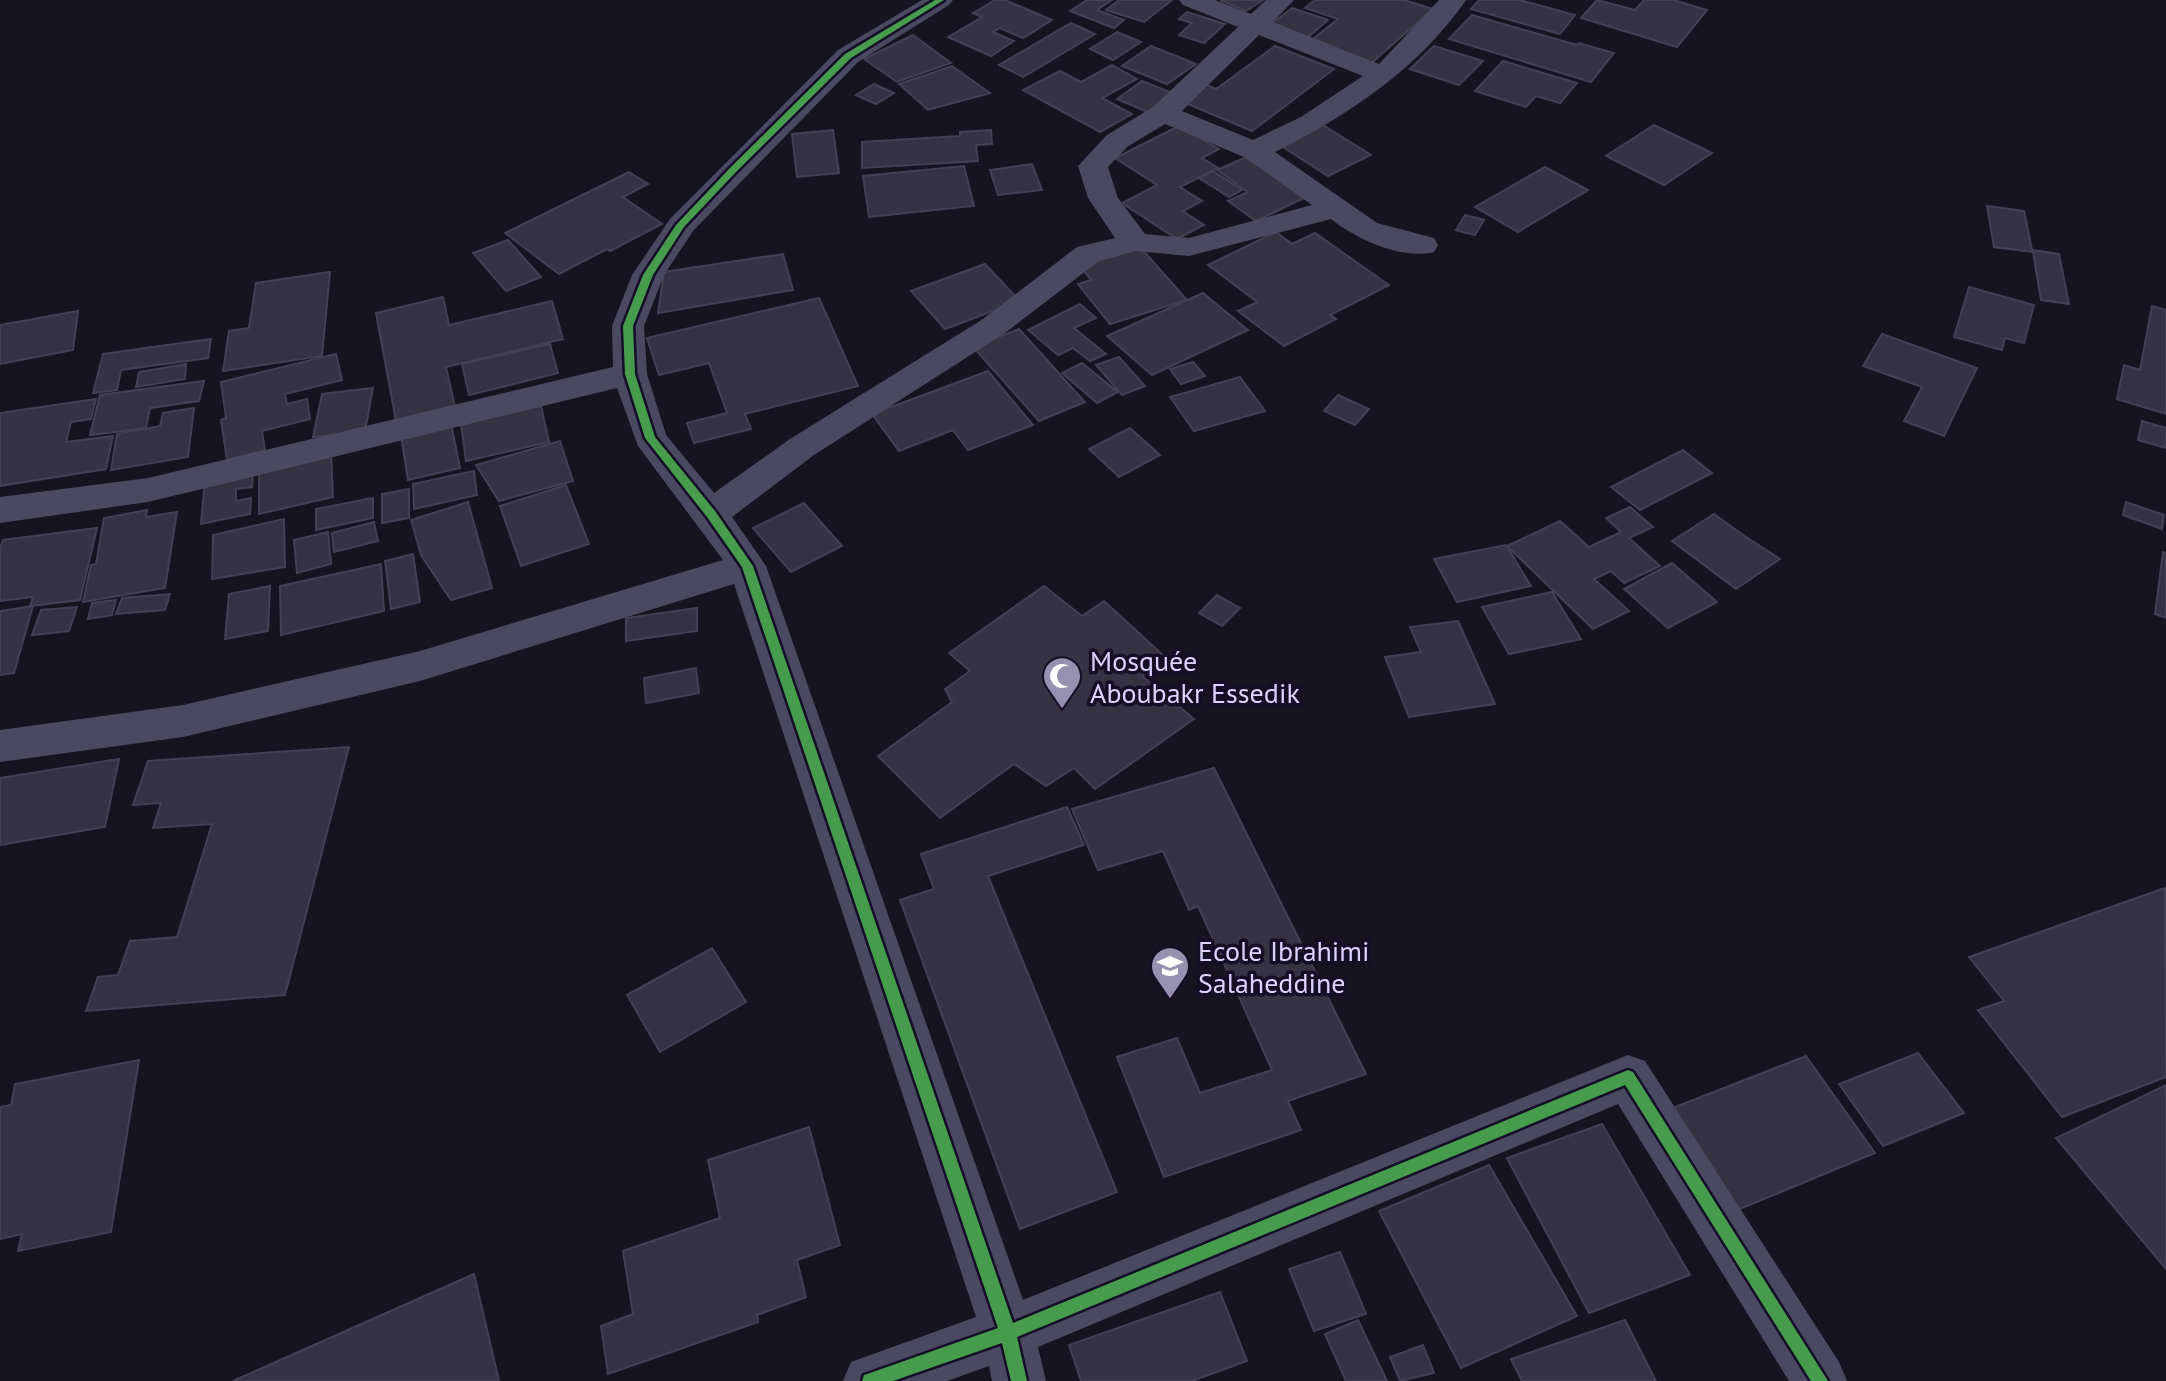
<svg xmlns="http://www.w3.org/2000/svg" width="2166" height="1381" font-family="'PT Sans',sans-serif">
<rect width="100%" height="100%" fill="#171421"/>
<g fill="#353244" stroke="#433f55" stroke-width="2">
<path d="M995,0H1005L1052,20L1023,38L1000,28L993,32L1014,41L991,56L948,37L982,17L973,13Z"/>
<path d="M1087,0H1112L1097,10L1124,20L1114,28L1070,11Z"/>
<path d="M1119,0H1172L1144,22L1106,10Z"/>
<path d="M1220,0H1263L1246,11Z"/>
<path d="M1315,0H1404L1433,9L1369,65L1308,43L1338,19L1305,8Z"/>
<path d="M1479,0H1520L1575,15L1560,34L1471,9Z"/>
<path d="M1597,0L1635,10L1644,0H1674L1707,10L1677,47L1581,18Z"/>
<path d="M1292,8L1328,20L1307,38L1270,25Z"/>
<path d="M1187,12L1225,24L1204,43L1179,35L1192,23L1179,19Z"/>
<path d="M1472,15L1577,45L1579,43L1614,53L1591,82L1449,39Z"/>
<path d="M1071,23L1095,34L1023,77L999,65Z"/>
<path d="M1117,32L1141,42L1113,60L1090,49Z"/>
<path d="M913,35L951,63L897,82L864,59Z"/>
<path d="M1151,46L1196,64L1167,84L1122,66Z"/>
<path d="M1275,46L1334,69L1252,131L1183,102L1207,85L1216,89Z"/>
<path d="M1434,46L1483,61L1459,85L1410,69Z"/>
<path d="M1503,61L1577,83L1560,103L1536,96L1526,107L1475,91Z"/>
<path d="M1112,65L1137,79L1102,98L1132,114L1100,132L1023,90L1060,71L1081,82Z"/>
<path d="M952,66L990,93L928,110L899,84Z"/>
<path d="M1142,81L1175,94L1150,113L1117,99Z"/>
<path d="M874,84L894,93L876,104L856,95Z"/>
<path d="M1318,122L1371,155L1328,176L1275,142Z"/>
<path d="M1654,125L1712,153L1664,185L1606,156Z"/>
<path d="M1179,126L1219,149L1202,158L1218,168L1180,187L1202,201L1183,211L1204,225L1177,239L1122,203L1157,185L1115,158Z"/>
<path d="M833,130L839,173L797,177L792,134Z"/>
<path d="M991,130L992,144L976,145L978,161L862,168V142L960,136V132Z"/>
<path d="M1249,156L1308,196L1256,221L1228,201L1248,192L1217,170Z"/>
<path d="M1032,164L1042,190L998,195L990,170Z"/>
<path d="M964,166L974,206L869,217L863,176Z"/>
<path d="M1545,167L1588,190L1518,232L1475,207Z"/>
<path d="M1213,171L1242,190L1229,197L1199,178Z"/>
<path d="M629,172L648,184L623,197L662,224L610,251L607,249L559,274L505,233Z"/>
<path d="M1987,206L2024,211L2032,250L2059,254L2069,304L2041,300L2033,252L1994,247Z"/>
<path d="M1465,215L1484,220L1475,235L1456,230Z"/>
<path d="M1276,232L1292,244L1315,233L1389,285L1330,315L1336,319L1284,346L1238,311L1257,302L1208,265Z"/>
<path d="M508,240L541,277L506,291L473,253Z"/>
<path d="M1141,248L1187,300L1110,324L1078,284L1091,280L1080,266Z"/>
<path d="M783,254L793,290L658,313L664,272Z"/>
<path d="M985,264L1020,301L945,329L911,291Z"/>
<path d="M330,272L322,356L223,371L229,331L249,328L256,283Z"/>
<path d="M1969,287L2034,305L2024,343L2005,338L2002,350L1954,337Z"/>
<path d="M1203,293L1248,330L1152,375L1107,336Z"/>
<path d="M443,297L449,325L552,301L563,339L446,367L455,407L396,421L376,313Z"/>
<path d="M819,298L858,386L745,414L751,429L694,443L687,423L727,413L709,363L659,375L647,338Z"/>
<path d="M1080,304L1096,318L1074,328L1106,354L1090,361L1073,348L1058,355L1028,330Z"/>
<path d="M2152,306L2166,310V414L2117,399L2124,365L2140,370Z"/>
<path d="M78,311L73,350L0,364V325Z"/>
<path d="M1019,329L1085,402L1039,421L973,347Z"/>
<path d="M1882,334L1977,368L1944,436L1904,421L1922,387L1863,366Z"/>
<path d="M211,339L208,358L121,370L117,390L93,393L103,354Z"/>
<path d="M550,344L558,373L469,395L462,364Z"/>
<path d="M336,354L342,380L285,394L287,404L307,399L310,419L262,431L265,450L227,460L221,420L226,418L221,382Z"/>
<path d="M1119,357L1145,386L1122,395L1096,365Z"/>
<path d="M1193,362L1205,376L1181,384L1170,369Z"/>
<path d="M1082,363L1118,392L1097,403L1062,373Z"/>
<path d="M186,364L185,379L136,387L139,372Z"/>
<path d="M988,371L1033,425L968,450L953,430L899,451L872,414Z"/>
<path d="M1240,377L1265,411L1194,431L1170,397Z"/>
<path d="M204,381L199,401L150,408L146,428L90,435L100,395Z"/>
<path d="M373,388L365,431L313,437L322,394Z"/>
<path d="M1338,395L1369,409L1355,425L1324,411Z"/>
<path d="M96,399L91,419L71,422L66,442L113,436L106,469L0,486V413Z"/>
<path d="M541,406L549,442L466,461L461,424Z"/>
<path d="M194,408L188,457L111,470L117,434L160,426L163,413Z"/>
<path d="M2142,421L2166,428V448L2138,440Z"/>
<path d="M451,423L460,468L408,480L401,435Z"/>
<path d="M1130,428L1160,455L1119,477L1089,449Z"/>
<path d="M560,441L573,481L499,501L476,465Z"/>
<path d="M1683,450L1712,473L1640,510L1611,487Z"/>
<path d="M331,452L333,497L259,514V467Z"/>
<path d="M253,471L252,487L236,489V501L251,498L250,514L201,524L205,480Z"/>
<path d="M474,471L477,495L414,509L413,484Z"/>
<path d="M566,485L589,544L521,566L500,506Z"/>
<path d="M409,489V518L382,523V494Z"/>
<path d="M373,498V518L316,530V509Z"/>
<path d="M468,502L492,588L451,600L421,555L411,520Z"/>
<path d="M2126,502L2164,515L2162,529L2123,515Z"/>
<path d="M804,503L842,546L791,572L753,528Z"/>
<path d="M1630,507L1653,527L1629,538L1660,566L1624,583L1611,571L1594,579L1629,611L1593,629L1507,546L1560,521L1589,547L1621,532L1606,518Z"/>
<path d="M147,510L146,517L177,512L165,588L83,602L91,565L96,564L104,518Z"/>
<path d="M1714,514L1746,537L1780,559L1736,589L1672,541Z"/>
<path d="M284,519L285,567L212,579L213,535Z"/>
<path d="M374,522L378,541L334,552L332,533Z"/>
<path d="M97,528L80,600L30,606L33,597L0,601V548L3,540Z"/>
<path d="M328,532L331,564L297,573L294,540Z"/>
<path d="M1506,545L1531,586L1457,602L1434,559Z"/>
<path d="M2163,552L2166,553V618L2155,614Z"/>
<path d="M413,554L420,602L391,609L385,561Z"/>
<path d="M1672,563L1717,602L1668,628L1624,589Z"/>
<path d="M381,564L384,611L281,635L280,586Z"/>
<path d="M270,586L268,631L225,639L229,594Z"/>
<path d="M1044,586L1082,616L1104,601L1166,658L1142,676L1194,719L1095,789L1074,768L1046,786L1014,764L940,818L878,756L952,702L945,689L970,671L949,653Z"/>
<path d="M1552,592L1581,639L1509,654L1482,607Z"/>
<path d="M170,594L165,610L116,614L122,598Z"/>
<path d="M1217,595L1240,608L1222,626L1199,613Z"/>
<path d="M116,600L112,615L88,619L92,603Z"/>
<path d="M33,606L14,673L0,675V611Z"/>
<path d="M77,607L69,631L32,635L41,610Z"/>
<path d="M697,608V631L626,641V618Z"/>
<path d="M1458,621L1495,704L1409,717L1385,657L1421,652L1410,627Z"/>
<path d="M696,668L699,693L646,703L644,678Z"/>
<path d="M349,747L285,995L86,1011L98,977L118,975L130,941L177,937L212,824L153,828L161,803L133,805L148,761Z"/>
<path d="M119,759L105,827L0,845V778Z"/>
<path d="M1214,768L1366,1074L1288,1101L1301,1130L1164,1177L1117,1057L1177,1038L1200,1093L1272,1070L1198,906L1189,910L1163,851L1098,870L1072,809Z"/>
<path d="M1067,807L1084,845L988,876L1117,1192L1020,1229L900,900L934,889L921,854Z"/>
<path d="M2165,888L2166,1077L2062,1117L1978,1010L2004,1001L1969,957Z"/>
<path d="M712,948L746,1002L660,1052L627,995Z"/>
<path d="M1918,1053L1964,1113L1883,1146L1839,1084Z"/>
<path d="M1806,1056L1875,1153L1730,1213L1665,1111Z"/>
<path d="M139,1060L111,1232L18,1251L22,1234L0,1239V1107L11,1105L15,1084Z"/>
<path d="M2166,1085V1269L2056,1138Z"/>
<path d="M1602,1124L1690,1275L1589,1313L1507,1158Z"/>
<path d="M809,1127L840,1245L797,1260L806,1297L757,1315L758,1322L608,1374L601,1326L633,1314L623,1251L720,1218L708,1160Z"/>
<path d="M1489,1165L1577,1316L1461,1368L1379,1211Z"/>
<path d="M1340,1252L1366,1314L1314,1331L1289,1269Z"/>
<path d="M474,1274L499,1381H233Z"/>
<path d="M1220,1292L1247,1361L1192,1381H1081L1069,1345Z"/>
<path d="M1358,1320L1387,1381H1346L1325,1334Z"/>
<path d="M1625,1320L1656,1381H1522L1511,1359Z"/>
<path d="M1423,1345L1434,1373L1400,1381L1390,1357Z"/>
</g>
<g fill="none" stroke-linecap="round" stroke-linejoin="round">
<path fill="#4b4962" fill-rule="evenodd" d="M922,0H953L949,5L858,62L693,231L664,275L644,326L647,374L666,435L714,493L790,439L983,319L1077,247L1115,238L1088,198L1078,166L1107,135L1153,107L1238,27L1183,5L1179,0H1215L1251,14L1266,0H1294L1273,22L1379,64L1439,0H1466C1418,69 1349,115 1275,152L1377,223L1434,238L1438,245L1434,252C1401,260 1356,239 1331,219L1189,256L1136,251L1099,261L1005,333L814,455L732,517L766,566L1023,1300L1628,1055L1645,1061L1839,1362L1847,1381H1789L1618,1104L1038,1347L1046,1381H992L989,1366L947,1381H843L851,1362L976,1317L734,584L420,681L183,737L0,762V730L183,705L420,651L723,560L638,446L617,388L148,502L0,523V497L148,478L613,367L612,326L632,275L670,219L838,50ZM1259,35L1363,76L1301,117L1253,140L1182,111ZM1165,124L1244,157L1312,205L1189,238L1145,234L1118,198L1108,167L1127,147Z"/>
<g stroke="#140e27" stroke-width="5">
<path id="cycleway" d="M935,0H944L851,58L736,172L684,227L653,275L633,326L635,374L655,437L715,511L753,566L1013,1323L1628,1070L1633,1072L1828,1381H1811L1625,1085L1017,1337L1027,1381H1011L1002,1343L893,1381H862L864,1375L870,1373L998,1328L742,567L707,517L645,438L625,374L623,326L643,275L676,225L730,168L845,54Z"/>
</g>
<use href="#cycleway" fill="#469c4c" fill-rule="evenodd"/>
</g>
<defs>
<g id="mosque-pin" transform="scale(2)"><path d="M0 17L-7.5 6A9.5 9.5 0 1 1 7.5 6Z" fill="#9691b1" stroke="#140e27"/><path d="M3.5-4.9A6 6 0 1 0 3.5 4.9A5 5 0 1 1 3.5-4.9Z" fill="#fff"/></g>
<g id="school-pin" transform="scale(2)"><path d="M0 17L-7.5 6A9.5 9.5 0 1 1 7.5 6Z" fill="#9691b1" stroke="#140e27"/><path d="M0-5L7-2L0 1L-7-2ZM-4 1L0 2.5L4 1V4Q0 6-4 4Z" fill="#fff"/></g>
</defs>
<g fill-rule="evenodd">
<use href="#mosque-pin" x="1062" y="676"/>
<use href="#school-pin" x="1170" y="966"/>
</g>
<g text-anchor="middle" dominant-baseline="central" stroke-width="7" stroke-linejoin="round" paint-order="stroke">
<g font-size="28" fill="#dbd4ff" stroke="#140e27" text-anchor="start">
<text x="1090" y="660">Mosquée<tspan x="1090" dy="32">Aboubakr Essedik</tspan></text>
<text x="1198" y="950">Ecole Ibrahimi<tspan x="1198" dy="32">Salaheddine</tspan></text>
</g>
</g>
</svg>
